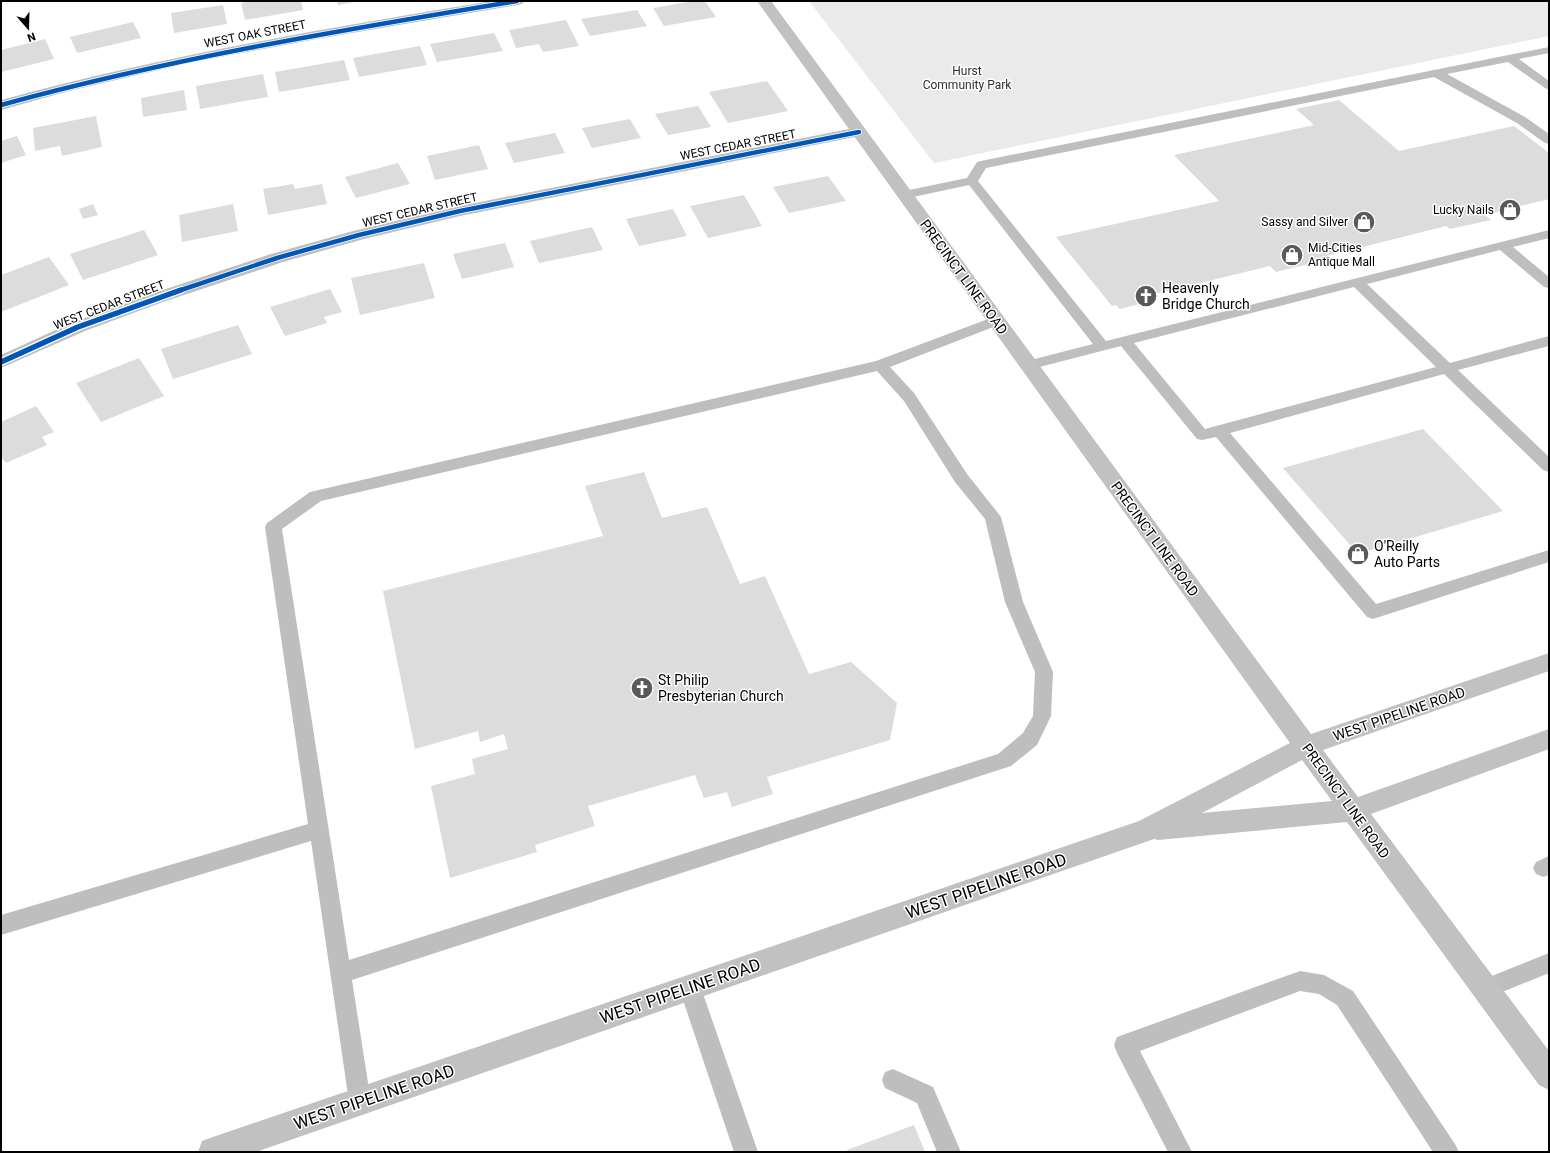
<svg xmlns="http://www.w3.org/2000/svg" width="1550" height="1153" font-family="Roboto,sans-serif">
<rect width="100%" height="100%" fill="#fff"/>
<path fill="#eaeaea" d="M809,1H1549V36L934,163Z"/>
<g fill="#dcdcdc">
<path d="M251,1H301L303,10L245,20L241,3Z"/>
<path d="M337,1H355V2L338,5Z"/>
<path d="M693,1H705L716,17L664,26L653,8Z"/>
<path d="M223,5L227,24L174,33L171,13Z"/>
<path d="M637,10L647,26L590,36L581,19Z"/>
<path d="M566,20L579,46L543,52L539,44L516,48L509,30Z"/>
<path d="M133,22L141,38L77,53L70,37Z"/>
<path d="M494,33L503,51L437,62L430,44Z"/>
<path d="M45,39L54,59L1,72V50Z"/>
<path d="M420,46L427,65L359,77L353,58Z"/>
<path d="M344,60L350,80L279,92L275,72Z"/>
<path d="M263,74L268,97L200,109L196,86Z"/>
<path d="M767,81L788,111L728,123L709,92Z"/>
<path d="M184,90L187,110L143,117L141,98Z"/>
<path d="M1339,100L1399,151L1514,126L1549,153V199L1485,215L1491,220L1450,229L1446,226L1315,259L1317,262L1276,272L1270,266L1134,299L1139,304L1120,309L1116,305L1112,306L1056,237L1219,201L1174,155L1314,125L1296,109Z"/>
<path d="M698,106L711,127L668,135L655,114Z"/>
<path d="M96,116L102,147L62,156L60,146L35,151L33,128Z"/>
<path d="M630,119L641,138L592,148L582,128Z"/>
<path d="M555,133L565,153L514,163L505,143Z"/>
<path d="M17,136L26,155L1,163V141Z"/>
<path d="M479,145L488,169L435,180L427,156Z"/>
<path d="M398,163L410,184L356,198L345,177Z"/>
<path d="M828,176L846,201L789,213L773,187Z"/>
<path d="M293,184L295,189L322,184L327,204L268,215L263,189Z"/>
<path d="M744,195L762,226L708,238L690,206Z"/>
<path d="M93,204L98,215L83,219L79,209Z"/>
<path d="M233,204L238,231L182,242L179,215Z"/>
<path d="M673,209L687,236L639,246L626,219Z"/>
<path d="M592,227L603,250L539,263L530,241Z"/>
<path d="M144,230L158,255L83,280L70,254Z"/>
<path d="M505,243L514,267L462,279L453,254Z"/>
<path d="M49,257L69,285L1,312V275Z"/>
<path d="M424,263L435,298L360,315L351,278Z"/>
<path d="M330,289L342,312L324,317L327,323L285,336L270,307Z"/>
<path d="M238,325L252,354L173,379L161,349Z"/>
<path d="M139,358L164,396L101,422L76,383Z"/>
<path d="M36,406L54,432L42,437L47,445L6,463L2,458H1V422Z"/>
<path d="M1423,429L1503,511L1358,554L1283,468Z"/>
<path d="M644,472L662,518L707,507L740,584L765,576L809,674L851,662L897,703L890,740L767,777L773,794L732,807L727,792L704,798L695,775L588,806L595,826L535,845L537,852L450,878L431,786L475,774L472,759L508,749L504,734L480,742L478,731L415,749L383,591L603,536L585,486Z"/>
<path d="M914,1125L925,1152H848L847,1150Z"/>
</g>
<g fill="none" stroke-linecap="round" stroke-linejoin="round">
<g fill="#bebebe" fill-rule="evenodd">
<path d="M1549,47V53L1519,59L1549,81V90L1545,88L1508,62L1447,74L1525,117L1549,134V144L1545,143L1517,123L1434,77L986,168L978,181L1106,341L1549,230V238L1513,247L1549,277V288L1544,287L1500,250L1367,284L1450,363L1549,336V346L1458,370L1549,457V472L1543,470L1444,374L1230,433L1376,604L1549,550V562L1373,619L1367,617L1216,437L1202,440L1197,439L1121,346L1028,370L1023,368L1021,365L1023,362L1093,344L969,185L904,199L899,198L898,195L899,192L904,191L967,178L977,162L981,161ZM1354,287L1436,367L1205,429L1134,343Z"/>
<path d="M996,316L1001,318L1003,321L1001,324L890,367L914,393L967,474L1001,517L1023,602L1053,672L1051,716L1037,745L1011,766L352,980L371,1102L368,1110L360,1113L352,1110L349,1102L311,841L1,935V915L308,824L265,527L267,523L310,492L876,361ZM877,371L904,401L955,482L985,519L1005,602L1035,672L1033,716L1023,733L998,754L349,960L282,529L321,501Z"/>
<path d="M1549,856V875L1543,877L1536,874L1533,868L1536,862Z"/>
<path d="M1549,953V973L1485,999L1477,996L1474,989L1477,982Z"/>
<path d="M1300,971L1324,975L1353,991L1455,1144L1459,1152H1433L1337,1005L1319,994L1300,991L1140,1051L1192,1152H1168L1117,1053L1114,1045L1117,1037Z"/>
<path d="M690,978L698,981L701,988L758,1152H734L679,988L682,981Z"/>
<path d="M893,1069L933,1087L961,1152H937L917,1103L885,1088L882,1080L885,1072Z"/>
</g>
<g fill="#bebebe" fill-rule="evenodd">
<path d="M492,1H524L522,4L517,5L322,38L193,62L69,91L1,110V100C162,56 327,28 492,1Z"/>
<path d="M859,127L865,129L867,132L865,135L460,216L364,239L283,262L163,302L85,331L1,368V355L71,323L151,294L271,254L353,231L460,206Z"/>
</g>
<path fill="#c1c1c1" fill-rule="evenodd" d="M757,1H771L1311,734L1549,653V671L1323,750L1358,797L1549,729V749L1371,814L1549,1051V1090L1539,1085L1347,822L1158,840L1154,839L256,1152H198L202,1141L213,1137L1139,821L1290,743ZM1302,760L1332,801L1202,813Z"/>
<g stroke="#fff" stroke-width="6">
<g id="cycleway-far1">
<path d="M1,105C172,58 343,30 517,1"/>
<path d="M178,291L277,258L359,235L460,211L859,132"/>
</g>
</g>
<g stroke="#fff" stroke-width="8">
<path id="cycleway" d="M1,362L78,327L181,290"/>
</g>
<use href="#cycleway-far1" stroke="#0057b8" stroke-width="4.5"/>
<use href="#cycleway" stroke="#0057b8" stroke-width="5.5"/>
</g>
<defs>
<g id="shop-disc" transform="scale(1.15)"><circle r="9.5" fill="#595959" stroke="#fff"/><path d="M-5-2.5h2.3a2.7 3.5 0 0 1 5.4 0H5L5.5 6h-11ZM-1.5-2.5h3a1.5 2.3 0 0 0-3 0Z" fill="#fff"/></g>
<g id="church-disc" transform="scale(1.15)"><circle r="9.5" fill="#595959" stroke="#fff"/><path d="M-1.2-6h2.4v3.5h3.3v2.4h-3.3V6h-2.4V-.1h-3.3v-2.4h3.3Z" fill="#fff"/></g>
</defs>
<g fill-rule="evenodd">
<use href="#shop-disc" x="1510" y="210"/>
<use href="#shop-disc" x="1364" y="222"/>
<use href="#shop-disc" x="1292" y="255"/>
<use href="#church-disc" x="1146" y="296"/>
<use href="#shop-disc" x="1358" y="554"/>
<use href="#church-disc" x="642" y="688"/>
</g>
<g text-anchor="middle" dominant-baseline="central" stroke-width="3" stroke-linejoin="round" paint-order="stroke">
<g font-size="12" fill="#000" stroke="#fff">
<text transform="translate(255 34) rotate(-11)">WEST OAK STREET</text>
<text transform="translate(738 145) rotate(-11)">WEST CEDAR STREET</text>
<text transform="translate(420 210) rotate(-13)">WEST CEDAR STREET</text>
<text transform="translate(109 305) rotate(-21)">WEST CEDAR STREET</text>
</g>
<g font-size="12" fill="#2f2f2f" stroke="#fff">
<text x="967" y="71">Hurst<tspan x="967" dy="14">Community Park</tspan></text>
</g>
<g font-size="12" fill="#000" stroke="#fff" text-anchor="end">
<text x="1494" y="210">Lucky Nails</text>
<text x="1348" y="222">Sassy and Silver</text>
<text x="1308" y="248" text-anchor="start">Mid-Cities<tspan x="1308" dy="14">Antique Mall</tspan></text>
</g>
<g font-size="14" fill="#000" stroke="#fff">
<text transform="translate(964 277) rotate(54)">PRECINCT LINE ROAD</text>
<text transform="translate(1155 539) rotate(54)">PRECINCT LINE ROAD</text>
<text transform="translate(1399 714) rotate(-19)">WEST PIPELINE ROAD</text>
<text transform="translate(1346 801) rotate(54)">PRECINCT LINE ROAD</text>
</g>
<g font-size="14" fill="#000" stroke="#fff" text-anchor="start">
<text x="1162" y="288">Heavenly<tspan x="1162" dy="16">Bridge Church</tspan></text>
<text x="1374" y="546">O'Reilly<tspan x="1374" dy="16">Auto Parts</tspan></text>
<text x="658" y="680">St Philip<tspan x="658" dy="16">Presbyterian Church</tspan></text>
</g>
<g font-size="17" fill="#000" stroke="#fff">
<text transform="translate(986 886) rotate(-19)">WEST PIPELINE ROAD</text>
<text transform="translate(680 991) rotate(-19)">WEST PIPELINE ROAD</text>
<text transform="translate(374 1097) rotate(-19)">WEST PIPELINE ROAD</text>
</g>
</g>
<rect width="1550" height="1153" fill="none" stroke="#000000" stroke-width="4"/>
<g transform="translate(28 28) rotate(160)" stroke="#ffffff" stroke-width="3" paint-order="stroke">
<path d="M0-3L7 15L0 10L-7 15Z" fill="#000000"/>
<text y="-6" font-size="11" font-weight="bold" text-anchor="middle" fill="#000000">N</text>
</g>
</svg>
